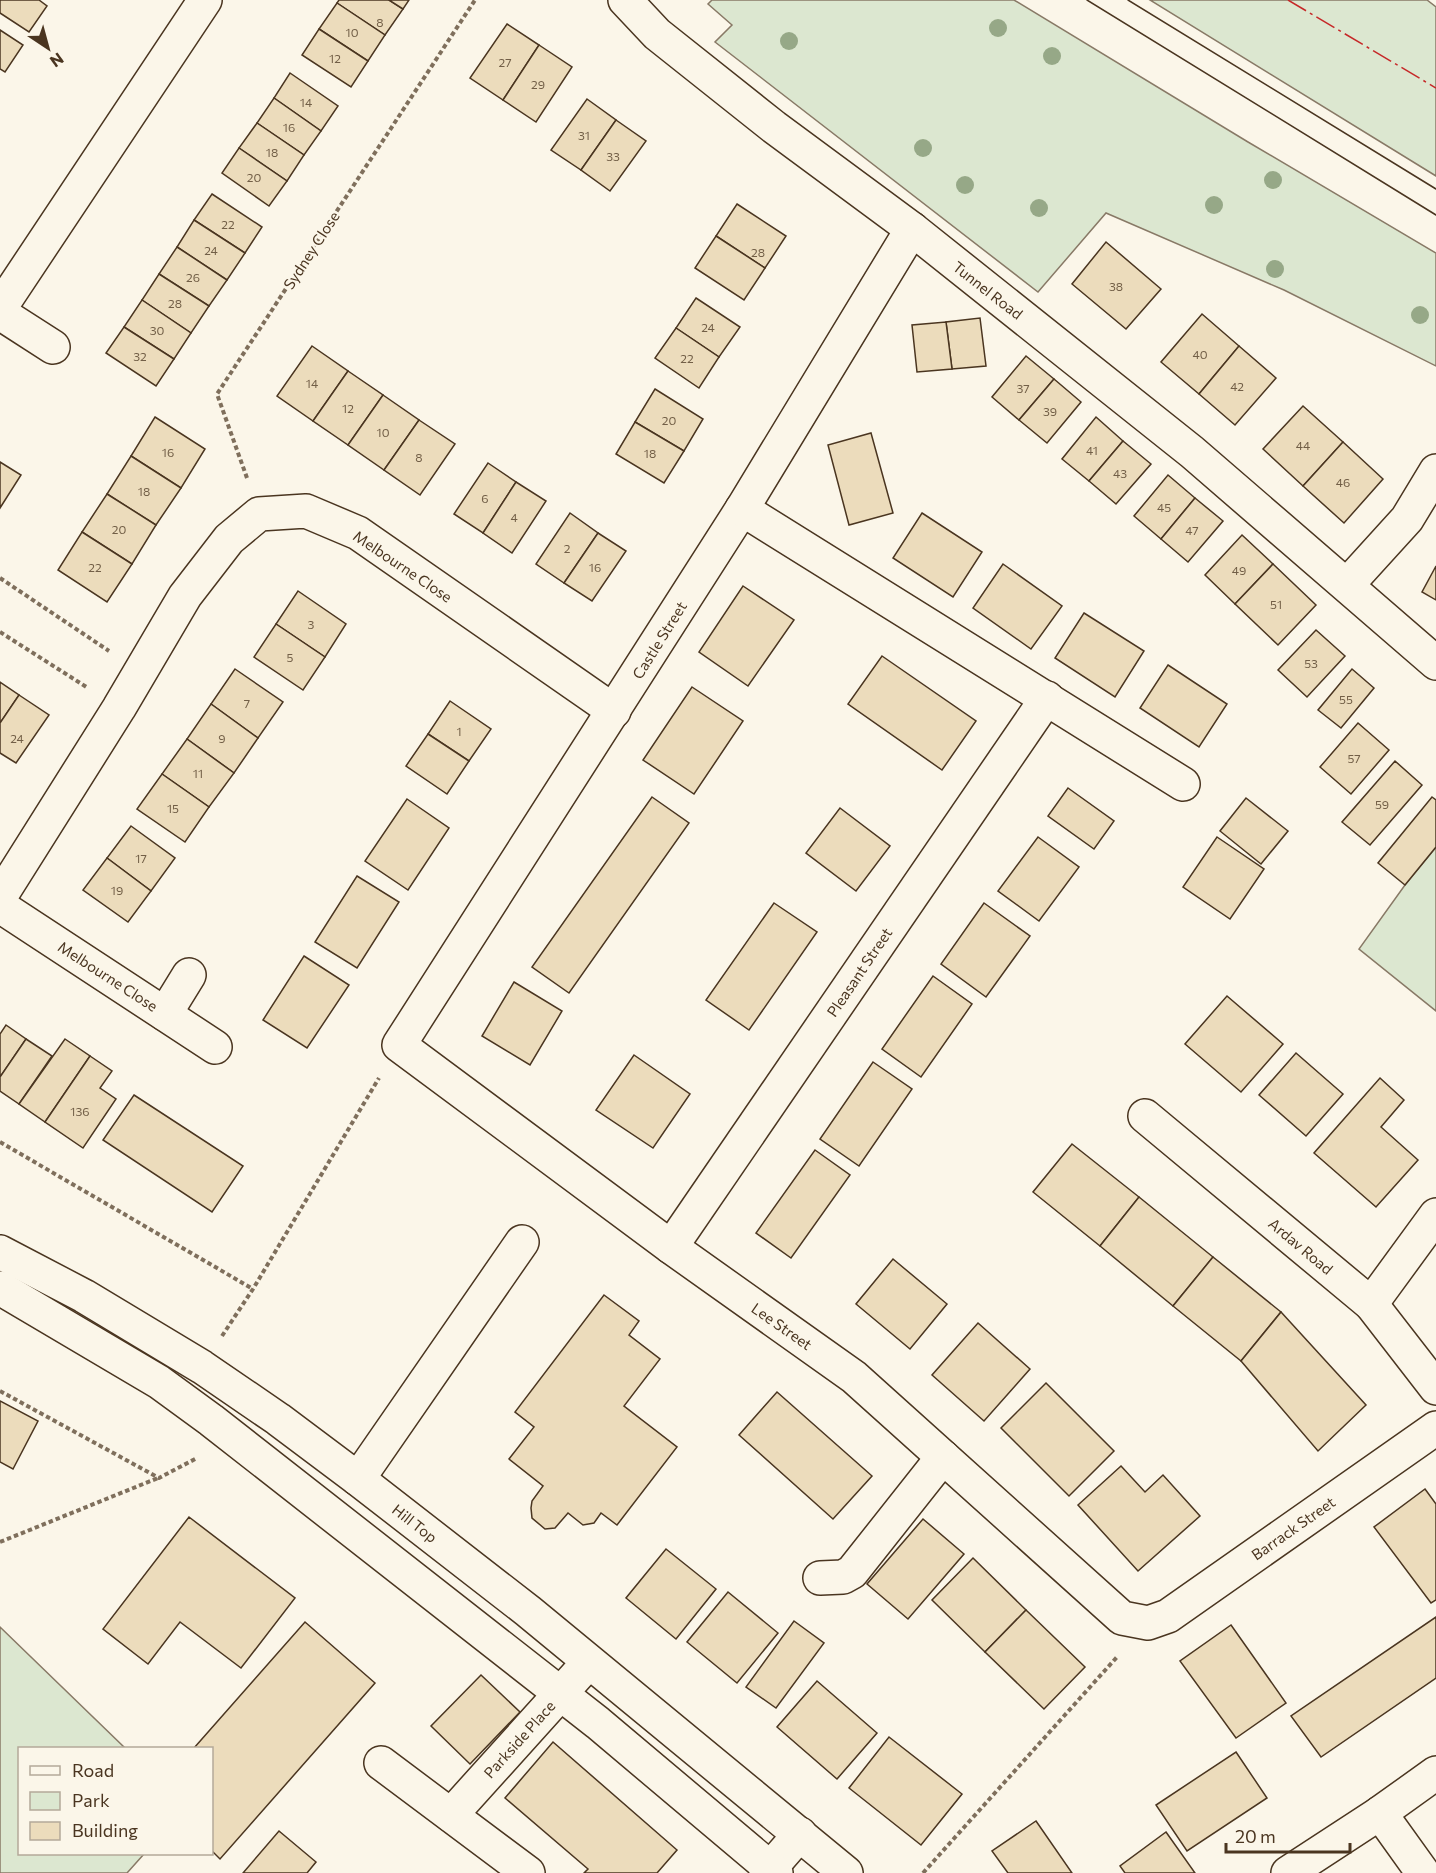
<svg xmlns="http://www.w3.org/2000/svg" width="1436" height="1873" font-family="Commissioner,sans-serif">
<rect width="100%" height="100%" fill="#fbf6e9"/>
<g fill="#dce7d0" stroke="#887966" stroke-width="1.5">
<path d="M712,0H1014L1248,142L1436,253V366L1284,290L1106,213L1038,292L715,42L732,25L708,4Z"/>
<path d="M1150,0H1427L1436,7V176Z"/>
<path d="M1436,847V1011L1359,949L1405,885Z"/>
<path d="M0,1627L125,1748H20V1854H144L127,1873H0Z"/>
</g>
<g fill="#ecdcbc" stroke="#4a3520" stroke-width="1.5">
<path d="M0,0H39L47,6L29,32L0,13Z"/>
<path d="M339,0H389L403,9L385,35L337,3Z"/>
<path d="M389,0H409L403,9Z"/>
<path d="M337,3L385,35L368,61L319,29Z"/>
<path d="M507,24L539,45L503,100L470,78Z"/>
<path d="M319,29L368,61L351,87L302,55Z"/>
<path d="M0,30L23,45L5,72L0,69Z"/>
<path d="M539,45L572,67L536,122L503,100Z"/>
<path d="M290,73L338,106L321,131L274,98Z"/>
<path d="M274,98L321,131L304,155L257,123Z"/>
<path d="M587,99L616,120L581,170L551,150Z"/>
<path d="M616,120L646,141L610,191L581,170Z"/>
<path d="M257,123L304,155L287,181L239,148Z"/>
<path d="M239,148L287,181L269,206L222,173Z"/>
<path d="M212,194L262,227L245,253L194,220Z"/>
<path d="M737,204L786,236L765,268L716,236Z"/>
<path d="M194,220L245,253L227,280L177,247Z"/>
<path d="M716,236L765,268L744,300L695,268Z"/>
<path d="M1106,242L1161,289L1126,329L1072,284Z"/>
<path d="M177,247L227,280L209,306L159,274Z"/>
<path d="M159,274L209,306L191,333L142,300Z"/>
<path d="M696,298L740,327L719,357L676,328Z"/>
<path d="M142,300L191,333L174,359L124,327Z"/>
<path d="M1202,314L1239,346L1199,394L1161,362Z"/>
<path d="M980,318L986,366L952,369L946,322Z"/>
<path d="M946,322L952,369L917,372L912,325Z"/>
<path d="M124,327L174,359L156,386L106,353Z"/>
<path d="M676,328L719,357L699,388L655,358Z"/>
<path d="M312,346L348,371L313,421L277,396Z"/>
<path d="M1239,346L1276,378L1235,425L1199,394Z"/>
<path d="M1026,356L1054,379L1019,420L992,397Z"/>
<path d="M348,371L383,395L348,445L313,421Z"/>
<path d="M1054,379L1081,402L1047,443L1019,420Z"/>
<path d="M655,389L703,419L684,451L635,422Z"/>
<path d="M383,395L419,420L384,470L348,445Z"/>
<path d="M1303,406L1343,442L1303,486L1263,449Z"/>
<path d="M155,417L205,449L181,488L131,456Z"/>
<path d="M1096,417L1123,441L1089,481L1062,459Z"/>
<path d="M419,420L455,444L420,495L384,470Z"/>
<path d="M635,422L684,451L664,483L616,454Z"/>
<path d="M871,433L893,513L849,525L828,445Z"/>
<path d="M1123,441L1151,464L1116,504L1089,481Z"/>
<path d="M1343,442L1383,479L1344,523L1303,486Z"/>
<path d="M131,456L181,488L156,525L107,494Z"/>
<path d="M0,462L21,475L0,508Z"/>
<path d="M488,463L516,482L483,533L454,514Z"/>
<path d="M1168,475L1195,498L1161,539L1134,516Z"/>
<path d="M516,482L546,501L512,553L483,533Z"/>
<path d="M107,494L156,525L132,564L82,532Z"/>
<path d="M1195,498L1223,521L1188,562L1161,539Z"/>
<path d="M570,513L598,533L564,583L536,564Z"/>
<path d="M922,513L982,552L953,597L893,558Z"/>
<path d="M82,532L132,564L107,602L58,570Z"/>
<path d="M598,533L626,551L592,601L564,583Z"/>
<path d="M1242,535L1273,564L1235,604L1205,575Z"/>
<path d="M1003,564L1062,606L1031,649L973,608Z"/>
<path d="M1273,564L1316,605L1278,645L1235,604Z"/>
<path d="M1436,566V600L1422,592Z"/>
<path d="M743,586L794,620L748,686L699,652Z"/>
<path d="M298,591L346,624L325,657L276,624Z"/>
<path d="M1084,613L1144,651L1115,697L1055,658Z"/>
<path d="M276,624L325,657L303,690L254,657Z"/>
<path d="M1316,630L1345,656L1307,697L1278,670Z"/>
<path d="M882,656L976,721L942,770L848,704Z"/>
<path d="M1168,665L1227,704L1199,747L1140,708Z"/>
<path d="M235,669L283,702L258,738L211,704Z"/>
<path d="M1352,669L1374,688L1341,728L1318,710Z"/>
<path d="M0,682L19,695L0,723Z"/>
<path d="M692,687L743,721L694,794L643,760Z"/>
<path d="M19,695L49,715L16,763L0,753V723Z"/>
<path d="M450,701L491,729L469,761L428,734Z"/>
<path d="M211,704L258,738L234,773L187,739Z"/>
<path d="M1358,723L1389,750L1351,794L1320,767Z"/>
<path d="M428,734L469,761L447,794L406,766Z"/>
<path d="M187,739L234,773L209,807L162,774Z"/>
<path d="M1395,761L1422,785L1370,845L1342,822Z"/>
<path d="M162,774L209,807L185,842L137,809Z"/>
<path d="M1068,788L1114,821L1094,849L1048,816Z"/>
<path d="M652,797L689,823L569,993L532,967Z"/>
<path d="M1432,797L1436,800V847L1405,885L1378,863Z"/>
<path d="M1246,798L1288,831L1261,864L1220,831Z"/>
<path d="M407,799L449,828L408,890L365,861Z"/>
<path d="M840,808L890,846L856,891L806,853Z"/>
<path d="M131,826L175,858L151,891L107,858Z"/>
<path d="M1038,837L1079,867L1039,921L998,891Z"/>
<path d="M1217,837L1264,869L1230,919L1183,887Z"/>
<path d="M107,858L151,891L128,922L83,890Z"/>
<path d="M357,876L399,902L357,968L315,942Z"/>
<path d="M774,903L817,932L749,1030L706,1000Z"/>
<path d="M984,903L1030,936L986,997L941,964Z"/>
<path d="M304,956L349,985L307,1048L263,1020Z"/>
<path d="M933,976L972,1004L921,1077L882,1049Z"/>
<path d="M514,982L562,1011L530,1065L482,1036Z"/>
<path d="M1227,996L1283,1044L1241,1092L1185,1044Z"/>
<path d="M6,1025L26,1039L0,1077V1034Z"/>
<path d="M26,1039L52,1056L19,1104L0,1091V1077Z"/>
<path d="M65,1039L90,1056L45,1122L19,1104Z"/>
<path d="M1296,1053L1343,1094L1306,1136L1259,1095Z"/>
<path d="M634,1055L690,1094L653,1148L596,1110Z"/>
<path d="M90,1056L112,1071L100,1088L116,1099L83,1148L45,1122Z"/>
<path d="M873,1062L912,1089L859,1166L820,1139Z"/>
<path d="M1380,1078L1404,1100L1381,1127L1418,1160L1376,1207L1314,1153Z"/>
<path d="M134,1095L243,1166L212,1212L103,1140Z"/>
<path d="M1072,1144L1139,1197L1100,1246L1033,1192Z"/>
<path d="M815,1150L850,1175L791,1258L756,1233Z"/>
<path d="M1139,1197L1213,1257L1173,1306L1100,1246Z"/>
<path d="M1213,1257L1281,1312L1241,1361L1173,1306Z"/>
<path d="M893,1259L947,1304L910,1349L856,1304Z"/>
<path d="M604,1295L639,1321L629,1335L660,1359L624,1406L677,1447L617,1525L601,1513L594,1523L583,1525L568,1513L555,1528L545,1529L532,1518L531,1508L532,1501L543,1486L509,1459L534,1427L515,1412Z"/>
<path d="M1281,1312L1366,1405L1318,1451L1241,1361Z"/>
<path d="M978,1323L1030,1369L984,1421L932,1375Z"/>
<path d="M1046,1383L1114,1451L1069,1496L1001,1428Z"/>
<path d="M777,1392L872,1476L833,1519L739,1435Z"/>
<path d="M0,1401L38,1421L13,1469L0,1462Z"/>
<path d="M1121,1466L1145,1492L1163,1475L1200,1516L1138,1571L1078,1505Z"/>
<path d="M1425,1489L1436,1504V1600L1431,1603L1374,1527Z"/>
<path d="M189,1517L295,1598L241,1668L180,1622L148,1664L103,1629Z"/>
<path d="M923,1519L964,1554L908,1619L867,1584Z"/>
<path d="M666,1549L716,1589L676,1639L626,1598Z"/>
<path d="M973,1558L1026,1610L985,1652L932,1600Z"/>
<path d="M728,1592L778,1633L737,1683L687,1642Z"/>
<path d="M1026,1610L1085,1667L1044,1709L985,1652Z"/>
<path d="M1436,1617V1678L1321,1757L1291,1716Z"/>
<path d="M794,1621L824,1643L776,1708L746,1687Z"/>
<path d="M305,1622L375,1683L220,1859L212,1851V1748H194Z"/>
<path d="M1231,1625L1286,1703L1236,1738L1180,1661Z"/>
<path d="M481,1675L520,1712L470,1764L431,1726Z"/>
<path d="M817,1681L877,1733L837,1779L777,1727Z"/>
<path d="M889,1737L962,1794L921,1845L849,1788Z"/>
<path d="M553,1742L677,1850L657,1873H584L588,1869L505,1798Z"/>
<path d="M1236,1752L1267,1798L1187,1851L1156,1805Z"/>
<path d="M1036,1821L1072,1873H1008L992,1851Z"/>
<path d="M279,1831L316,1862L307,1873H243Z"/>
<path d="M1166,1832L1195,1873H1125L1120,1866Z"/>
</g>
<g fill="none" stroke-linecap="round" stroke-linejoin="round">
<g stroke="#4a3520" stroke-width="36">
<g id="minor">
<path d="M625,0L657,34L774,127L912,229L1192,452L1436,663"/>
<path d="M912,229L742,509L399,1045L671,1247L854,1377L1122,1618L1148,1623L1168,1616L1436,1428"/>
<path d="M0,308L205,0"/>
<path d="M0,313L53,347"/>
<path d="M742,509L1183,784"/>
<path d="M1347,585L1407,519L1436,471"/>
<path d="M0,897L119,708L185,596L229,539L259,514L306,511L358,533L614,711"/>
<path d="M0,906L215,1047"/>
<path d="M165,1014L189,975"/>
<path d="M1145,1116L1371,1304L1436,1215"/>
<path d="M671,1247L1047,698"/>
<path d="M1371,1304L1436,1388"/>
<path d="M358,1479L522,1242"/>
<path d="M820,1578L843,1577L852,1572L943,1457"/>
<path d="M381,1763L528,1873"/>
<path d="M1380,1813L1423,1873"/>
<path d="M451,1815L588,1663"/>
<path d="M766,1873L800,1834"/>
<path d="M1288,1873L1380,1813L1436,1773"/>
</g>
</g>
<g stroke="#4a3520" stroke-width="36">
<g id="major">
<path d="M0,1252L84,1296L202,1367L278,1419L358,1479L528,1611L846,1873"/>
<path d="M0,1288L159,1382L211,1420L598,1723L776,1873"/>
</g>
</g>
<g stroke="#7f6f5c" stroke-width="4" stroke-dasharray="4.5 3" stroke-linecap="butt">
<path d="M247,478L217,394L475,0"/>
<path d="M0,578L109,651"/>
<path d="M0,632L88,688"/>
<path d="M0,1142L253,1289"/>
<path d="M222,1336L253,1289L379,1078"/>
<path d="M0,1391L159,1478L197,1458"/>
<path d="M0,1542L158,1478"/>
<path d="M923,1873L1117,1657"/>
</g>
<use href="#minor" stroke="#fbf6e9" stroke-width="33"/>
<use href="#major" stroke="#fbf6e9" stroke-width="33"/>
<g stroke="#4a3520" stroke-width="1.5">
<path d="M1087,0L1436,215"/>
<path d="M1128,0L1436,189"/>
</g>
<path stroke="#c62828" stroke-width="1.5" stroke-dasharray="21 4.5 3 4.5" stroke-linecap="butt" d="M1288,0L1436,88"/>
</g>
<g fill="#96a887">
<circle cx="998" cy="28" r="9"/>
<circle cx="789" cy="41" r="9"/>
<circle cx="1052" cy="56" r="9"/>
<circle cx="923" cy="148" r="9"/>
<circle cx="1273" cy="180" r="9"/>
<circle cx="965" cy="185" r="9"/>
<circle cx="1214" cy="205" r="9"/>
<circle cx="1039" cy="208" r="9"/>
<circle cx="1275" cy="269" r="9"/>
<circle cx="1420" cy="315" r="9"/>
</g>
<g text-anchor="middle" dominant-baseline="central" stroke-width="4.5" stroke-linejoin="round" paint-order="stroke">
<g font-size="12" fill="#725f47">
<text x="380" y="22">8</text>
<text x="352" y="32">10</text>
<text x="335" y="58">12</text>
<text x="505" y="62">27</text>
<text x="538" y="84">29</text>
<text x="306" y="102">14</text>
<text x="289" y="127">16</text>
<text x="584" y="135">31</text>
<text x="272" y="152">18</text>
<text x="613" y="156">33</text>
<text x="254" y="177">20</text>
<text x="228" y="224">22</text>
<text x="211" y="250">24</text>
<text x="758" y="252">28</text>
<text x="193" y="277">26</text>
<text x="1116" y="286">38</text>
<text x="175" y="303">28</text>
<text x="708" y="327">24</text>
<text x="157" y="330">30</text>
<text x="1200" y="354">40</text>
<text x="140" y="356">32</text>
<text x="687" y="358">22</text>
<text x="312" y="383">14</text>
<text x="1237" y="386">42</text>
<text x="1023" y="388">37</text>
<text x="348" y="408">12</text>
<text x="1050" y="411">39</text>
<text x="669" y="420">20</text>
<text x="383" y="432">10</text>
<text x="1303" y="445">44</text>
<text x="1092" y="450">41</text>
<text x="168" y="452">16</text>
<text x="650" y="453">18</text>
<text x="419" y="457">8</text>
<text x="1120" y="473">43</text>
<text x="1343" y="482">46</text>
<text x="144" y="491">18</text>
<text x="485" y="498">6</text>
<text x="1164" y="507">45</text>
<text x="514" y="517">4</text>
<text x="119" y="529">20</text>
<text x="1192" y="530">47</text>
<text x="567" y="548">2</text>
<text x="95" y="567">22</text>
<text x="595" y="567">16</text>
<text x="1239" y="570">49</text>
<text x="1276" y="604">51</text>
<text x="311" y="624">3</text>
<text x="290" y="657">5</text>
<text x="1311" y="663">53</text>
<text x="1346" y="699">55</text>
<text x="247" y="703">7</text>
<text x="459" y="731">1</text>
<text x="17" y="738">24</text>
<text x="222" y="738">9</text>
<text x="1354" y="758">57</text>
<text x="198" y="773">11</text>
<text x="1382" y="804">59</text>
<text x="173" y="808">15</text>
<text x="141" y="858">17</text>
<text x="117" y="890">19</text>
<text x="80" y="1111">136</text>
</g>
<g font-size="15" fill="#4a3520" stroke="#fbf6e9">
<text transform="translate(311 250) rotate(-57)">Sydney Close</text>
<text transform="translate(988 290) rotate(38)">Tunnel Road</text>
<text transform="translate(403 566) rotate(34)">Melbourne Close</text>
<text transform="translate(659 640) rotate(-58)">Castle Street</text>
<text transform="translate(859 972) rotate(-56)">Pleasant Street</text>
<text transform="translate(108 976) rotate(33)">Melbourne Close</text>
<text transform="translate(1301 1246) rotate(40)">Ardav Road</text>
<text transform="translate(782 1326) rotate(35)">Lee Street</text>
<text transform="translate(415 1523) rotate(38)">Hill Top</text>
<text transform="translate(1293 1528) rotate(-35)">Barrack Street</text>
<text transform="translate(519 1739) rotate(-48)">Parkside Place</text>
</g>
</g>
<rect x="18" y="1747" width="195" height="108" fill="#fbf6e9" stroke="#b4a999" stroke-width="1.5"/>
<rect x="30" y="1766" width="30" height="9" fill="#fbf6e9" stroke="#b4a999" stroke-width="1.5"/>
<text x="72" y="1777" font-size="18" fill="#4a3520">Road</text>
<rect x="30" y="1792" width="30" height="18" fill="#dce7d0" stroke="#b4a999" stroke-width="1.5"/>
<text x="72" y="1807" font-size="18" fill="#4a3520">Park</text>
<rect x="30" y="1822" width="30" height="18" fill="#ecdcbc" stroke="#b4a999" stroke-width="1.5"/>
<text x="72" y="1837" font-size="18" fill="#4a3520">Building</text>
<g transform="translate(48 48) rotate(144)" stroke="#fbf6e9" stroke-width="4.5" paint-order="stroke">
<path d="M0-4.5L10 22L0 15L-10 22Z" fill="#4a3520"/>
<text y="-9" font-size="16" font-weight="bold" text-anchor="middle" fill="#4a3520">N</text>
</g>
<path d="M1226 1843v9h124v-9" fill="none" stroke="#4a3520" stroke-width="3"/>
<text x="1235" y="1843" font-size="18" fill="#4a3520" stroke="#fbf6e9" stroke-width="4.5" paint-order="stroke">20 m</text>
</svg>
